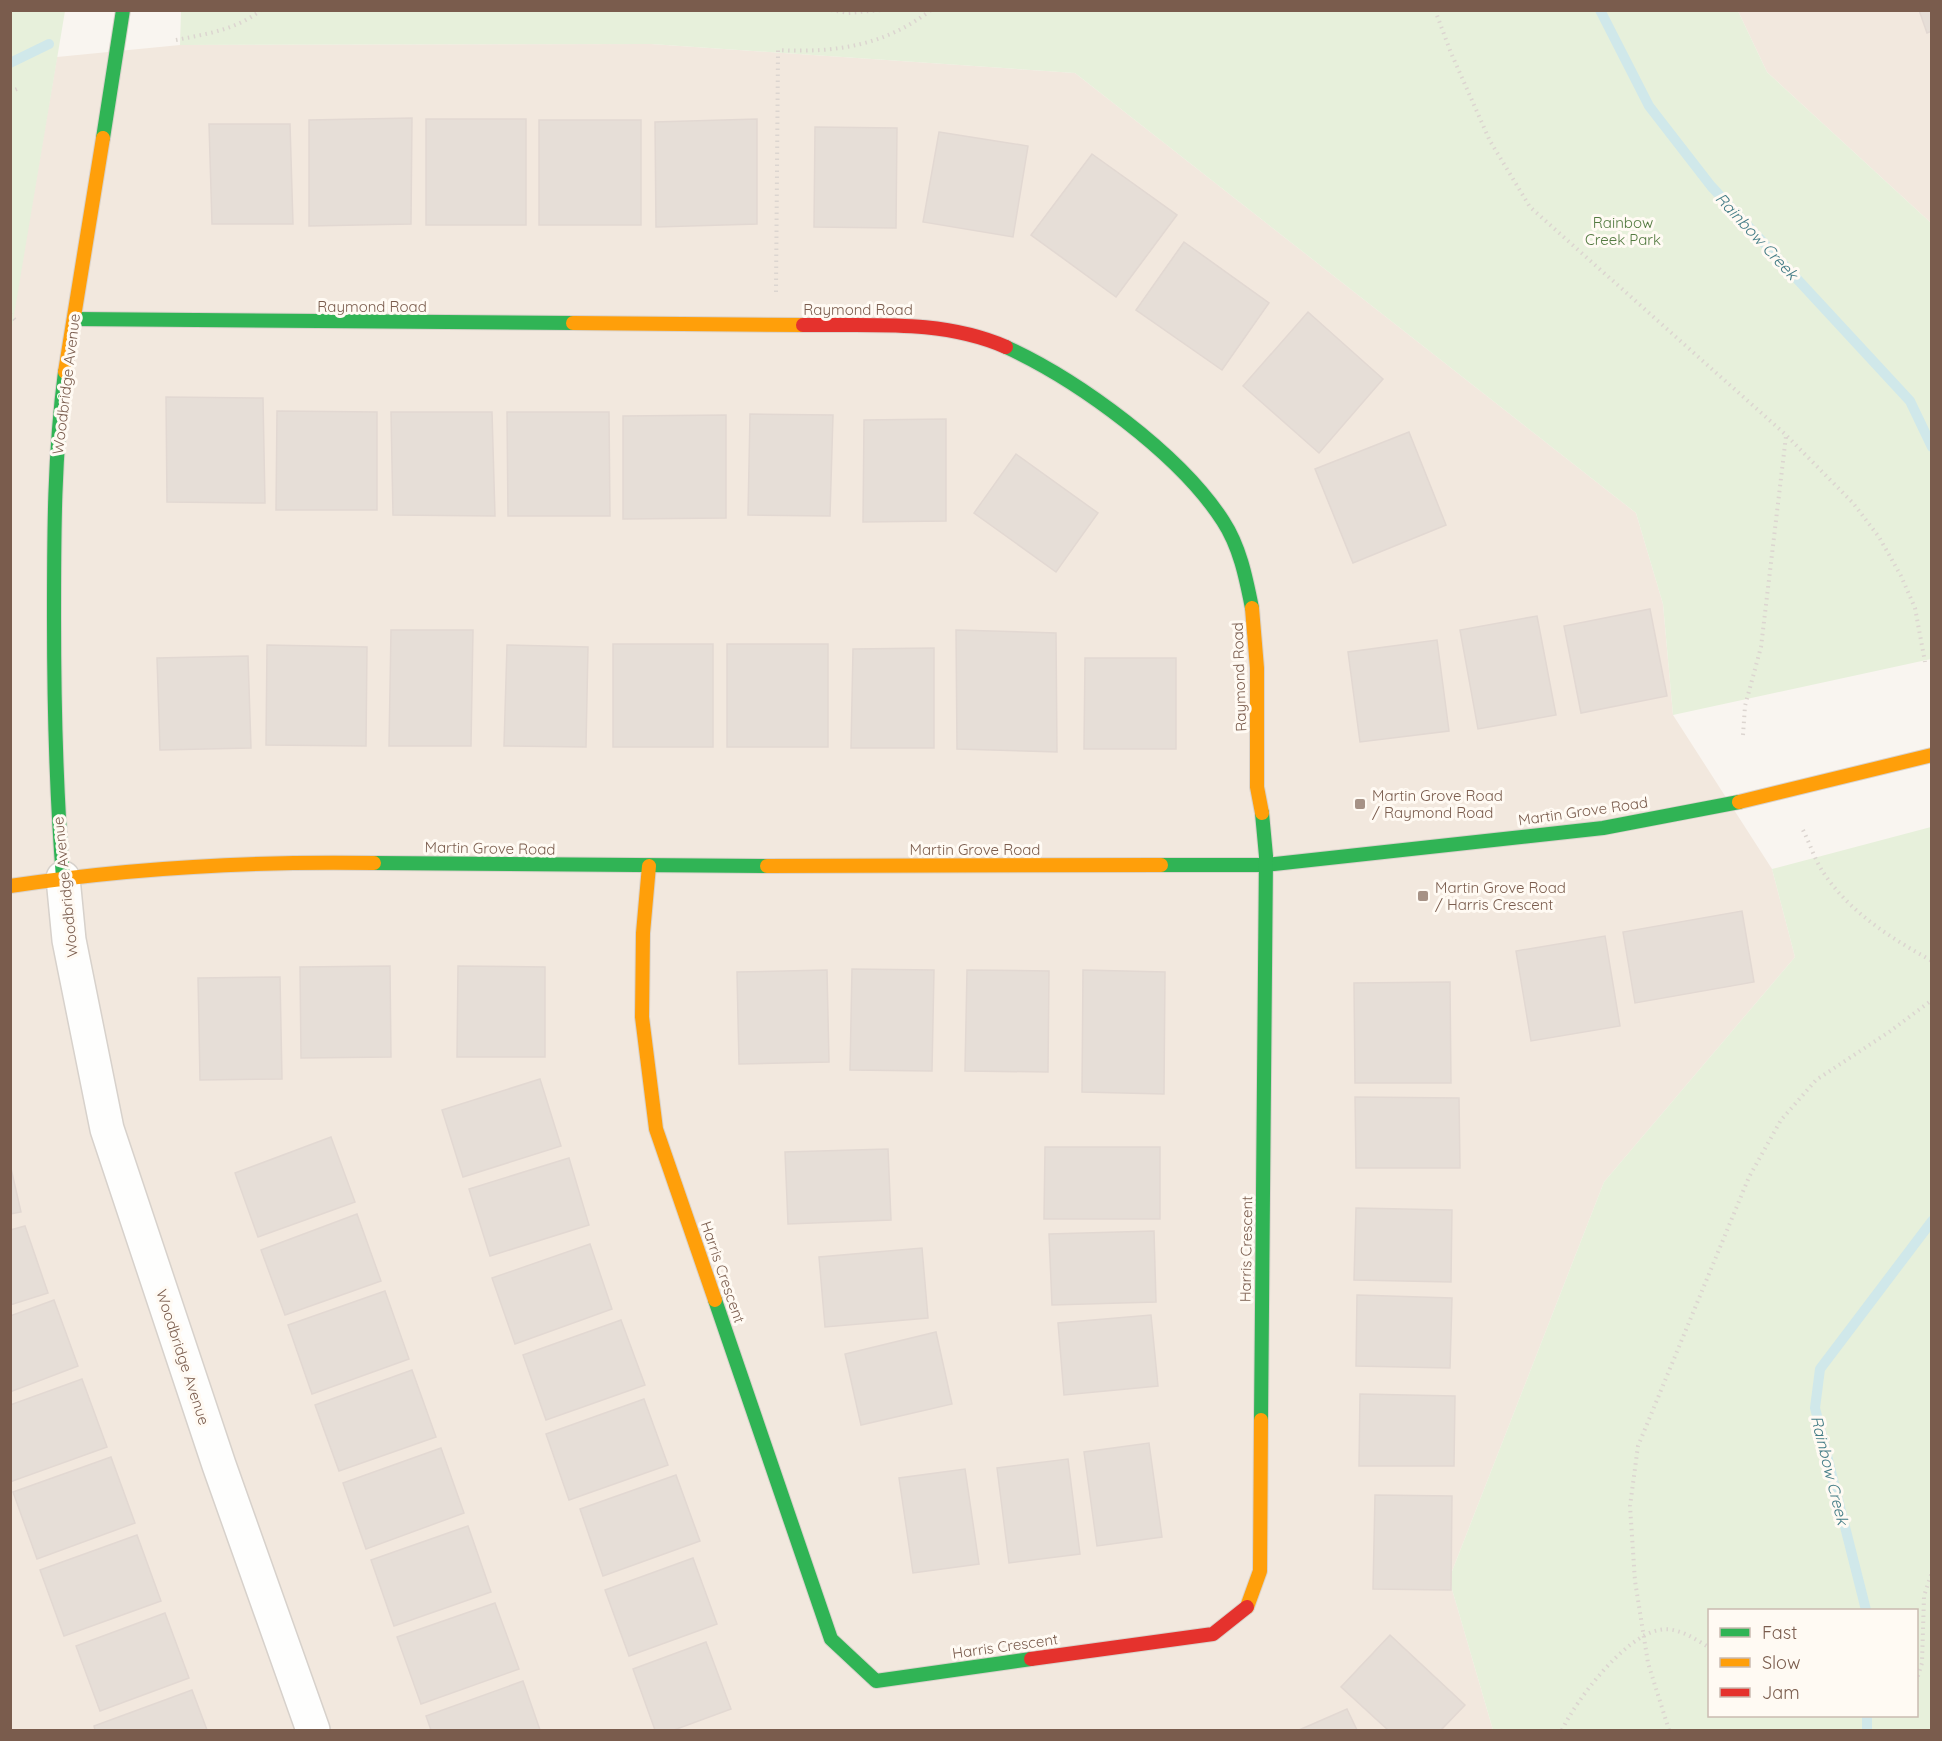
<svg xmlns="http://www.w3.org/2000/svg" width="1942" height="1741" font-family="Quicksand,sans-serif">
<rect width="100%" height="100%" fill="#f9f5f0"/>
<g fill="#f2e8de">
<path d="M1738,11H1931V223L1767,72Z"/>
<path d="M651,44L1075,73L1636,513L1663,604L1673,715L1772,869L1795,957L1604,1182L1449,1579L1493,1730H11L10,333L57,57L180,45Z"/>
</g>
<g fill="#e7f0db" fill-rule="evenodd">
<path d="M11,10L65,11L11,333L10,11Z"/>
<path d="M181,11H1738L1767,72L1931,223V659L1673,715L1663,604L1636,513L1075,73L651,44L180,45Z"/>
<path d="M1931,827V1730H1493L1449,1579L1604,1182L1795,957L1772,869ZM1710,1610H1916V1716H1710Z"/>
</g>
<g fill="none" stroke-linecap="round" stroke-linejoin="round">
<g stroke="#d0e8ea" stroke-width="10">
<path d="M1600,10L1649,106L1711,186L1910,401L1932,447"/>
<path d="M10,63L49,44"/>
<path d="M1866,1610L1815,1408L1820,1369L1932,1221"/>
<path d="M1867,1730V1716"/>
</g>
</g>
<g fill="#e6ded7" stroke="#e2d8d2" stroke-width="1.5">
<path d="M1919,10H1932V31L1927,33Z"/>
<path d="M412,118L411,224L309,226V120Z"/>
<rect x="426" y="119" width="100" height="106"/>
<path d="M757,119V224L656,227L655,122Z"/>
<rect x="539" y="120" width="102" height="105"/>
<path d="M209,124H290L293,224H212Z"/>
<path d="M815,127L897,128L896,228L814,227Z"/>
<path d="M939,132L1028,146L1013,237L923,222Z"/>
<path d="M1092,154L1177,215L1116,297L1031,235Z"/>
<path d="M1184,242L1269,303L1222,370L1136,310Z"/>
<path d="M1308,312L1383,379L1319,453L1243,386Z"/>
<path d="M166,397L263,398L265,503L167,502Z"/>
<path d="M277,411L377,412V510H276Z"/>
<path d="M391,412H492L495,516L393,515Z"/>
<path d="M507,412H609L610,516H508Z"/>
<path d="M750,414L833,415L830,516L748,515Z"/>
<path d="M726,415V518L623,519V416Z"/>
<path d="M946,419V521L863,522L864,420Z"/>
<path d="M1409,432L1446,525L1353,563L1315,469Z"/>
<path d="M1016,454L1098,513L1056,572L974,513Z"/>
<path d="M1650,609L1667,696L1581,713L1564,626Z"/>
<path d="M1537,616L1556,715L1478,729L1460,630Z"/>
<path d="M391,630H473L471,746H389Z"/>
<path d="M956,630L1056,633L1057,752L957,749Z"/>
<path d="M1437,640L1449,731L1360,742L1348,652Z"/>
<rect x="613" y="644" width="100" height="103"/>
<rect x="727" y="644" width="101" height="103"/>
<path d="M267,645L367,647L366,746L266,745Z"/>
<path d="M507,645L588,647L586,747L504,746Z"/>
<path d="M934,648V748H851L853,649Z"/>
<path d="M248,656L251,748L160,750L157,658Z"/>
<path d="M1085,658H1176V749H1084Z"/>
<path d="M1742,911L1754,982L1635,1003L1623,932Z"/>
<path d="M1605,936L1620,1026L1531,1041L1516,951Z"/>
<path d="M390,966L391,1057L301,1058L300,967Z"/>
<path d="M458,966L545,967V1057H457Z"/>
<path d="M852,969L934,970L932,1071L850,1070Z"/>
<path d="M827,970L829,1062L739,1064L737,972Z"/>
<path d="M967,970L1049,971L1048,1072L965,1071Z"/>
<path d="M1083,970L1165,972L1164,1094L1082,1092Z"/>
<path d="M280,977L282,1079L200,1080L198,978Z"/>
<path d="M1450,982L1451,1083H1355L1354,983Z"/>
<path d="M540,1079L561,1146L463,1177L442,1110Z"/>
<path d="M1355,1097L1459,1098L1460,1168H1356Z"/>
<path d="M331,1137L355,1202L258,1237L235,1173Z"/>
<path d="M1045,1147H1160V1219H1044Z"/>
<path d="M888,1149L891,1220L788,1224L785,1152Z"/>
<path d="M569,1158L589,1225L490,1256L469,1189Z"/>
<path d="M10,1164L21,1212L10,1214Z"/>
<path d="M1356,1208L1452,1210L1451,1282L1354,1280Z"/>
<path d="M357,1214L381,1281L285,1315L261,1250Z"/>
<path d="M25,1226L48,1293L10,1305V1230Z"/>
<path d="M1154,1231L1156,1302L1052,1305L1049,1234Z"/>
<path d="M590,1244L612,1309L515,1344L492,1278Z"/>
<path d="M922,1248L928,1318L825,1327L819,1257Z"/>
<path d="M385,1291L409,1359L312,1394L288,1325Z"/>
<path d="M1357,1295L1452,1298L1450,1368L1356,1366Z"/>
<path d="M54,1300L78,1366L10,1392V1316Z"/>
<path d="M1151,1315L1158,1386L1064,1395L1058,1323Z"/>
<path d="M621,1320L645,1385L546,1420L523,1355Z"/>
<path d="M936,1332L952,1404L861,1425L845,1354Z"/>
<path d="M412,1370L436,1437L339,1471L315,1405Z"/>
<path d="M82,1379L107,1447L10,1482V1405Z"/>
<path d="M1360,1394L1455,1396L1454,1466H1359Z"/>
<path d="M644,1399L668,1465L569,1500L546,1434Z"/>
<path d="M1149,1443L1162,1537L1097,1546L1084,1452Z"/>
<path d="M441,1448L464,1513L366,1549L343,1483Z"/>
<path d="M111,1457L135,1523L37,1559L13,1492Z"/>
<path d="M1068,1459L1080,1554L1009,1563L997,1468Z"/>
<path d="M965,1469L979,1564L913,1573L899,1478Z"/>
<path d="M676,1475L700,1541L603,1576L580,1509Z"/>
<path d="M1375,1495L1452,1496L1451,1590L1373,1589Z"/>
<path d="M468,1526L491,1592L394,1626L371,1560Z"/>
<path d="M137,1535L161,1601L64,1636L40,1570Z"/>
<path d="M693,1558L717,1624L629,1656L605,1590Z"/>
<path d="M495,1603L519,1669L421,1704L397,1637Z"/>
<path d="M165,1613L189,1678L100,1711L76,1646Z"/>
<path d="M1390,1635L1465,1705L1441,1730H1388L1341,1687Z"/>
<path d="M706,1642L731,1709L674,1730H655L633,1669Z"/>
<path d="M523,1681L540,1730H431L426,1716Z"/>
<path d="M192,1690L207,1730H95L94,1726Z"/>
<path d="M1347,1709L1357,1730H1299Z"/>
</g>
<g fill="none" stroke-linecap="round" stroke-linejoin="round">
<g stroke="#d7d1cb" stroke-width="36">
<path id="street" d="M63,878L69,940L107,1129L219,1465L313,1730"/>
</g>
<g stroke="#d9d2cb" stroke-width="16">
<g id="fast">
<path d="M103,138L123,10"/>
<path d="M74,319L573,323"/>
<path d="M1006,347C1078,380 1180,454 1223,521C1240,547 1246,578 1252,608"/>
<path d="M374,863L767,866"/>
<path d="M1161,865H1266L1603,828L1739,802"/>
<path d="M63,878C56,791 54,705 54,618C54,535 54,454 65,372"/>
<path d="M715,1300L831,1639L876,1681L1031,1659"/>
<path d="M1261,1420L1266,856L1262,813"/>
</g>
</g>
<g stroke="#d9d2cb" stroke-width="16">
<g id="slow">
<path d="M573,323L803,325"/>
<path d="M65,372L103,138"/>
<path d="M1252,608L1257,668V787L1262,813"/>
<path d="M1739,802L1932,755"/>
<path d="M649,866L643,933L642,1017L656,1129L715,1300"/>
<path d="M767,866L1161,865"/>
<path d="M10,886C130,868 253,861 374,863"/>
<path d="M1247,1607L1260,1571L1261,1420"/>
</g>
</g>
<g stroke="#d9d2cb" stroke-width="16">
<g id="jam">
<path d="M803,325C872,326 942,319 1006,347"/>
<path d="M1031,1659L1213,1634L1247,1607"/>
</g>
</g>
<g stroke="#dcd5d0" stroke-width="4" stroke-dasharray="1.5 4.5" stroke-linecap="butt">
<path d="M831,10L848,13L882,10"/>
<path d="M1435,10L1451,53L1490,141L1530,207L1786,435L1853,503L1879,537L1901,576L1915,608L1925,662"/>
<path d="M176,40C206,34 236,30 261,10"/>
<path d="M10,92L19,88"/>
<path d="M776,292L778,50C835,53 884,46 931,10"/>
<path d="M10,314L15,320"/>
<path d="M1743,735L1745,706L1761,647L1786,436"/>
<path d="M1803,830C1810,844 1815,860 1823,872C1850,913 1891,938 1932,961"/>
<path d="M1916,1682L1922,1663L1924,1596L1932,1572"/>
<path d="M1562,1730C1576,1700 1625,1636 1659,1630C1677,1626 1695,1639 1710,1648"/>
<path d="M1669,1730L1648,1663L1635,1581L1630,1506L1638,1446L1749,1177L1781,1120L1816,1080L1889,1032L1932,1000"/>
</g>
<use href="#street" stroke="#fefefd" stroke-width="33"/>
<use href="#fast" stroke="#30b455" stroke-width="14"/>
<use href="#slow" stroke="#ff9f0a" stroke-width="14"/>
<use href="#jam" stroke="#e5322d" stroke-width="14"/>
</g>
<g fill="#a69286" stroke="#fffaf3" stroke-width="2">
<rect x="1354" y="798" width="12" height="12" rx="3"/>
<rect x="1417" y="890" width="12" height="12" rx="3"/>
</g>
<g text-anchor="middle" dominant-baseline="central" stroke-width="6" stroke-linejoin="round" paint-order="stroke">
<g font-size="15" fill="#537a41" stroke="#fffaf3">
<text x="1623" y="222">Rainbow<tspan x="1623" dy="17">Creek Park</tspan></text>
</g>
<g font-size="15" fill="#7a5c4d" stroke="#fffaf3">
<text x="372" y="306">Raymond Road</text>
<text x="858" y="309">Raymond Road</text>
<text transform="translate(66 384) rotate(-83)">Woodbridge Avenue</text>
<text transform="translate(1239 677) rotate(-92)">Raymond Road</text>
<text transform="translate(1583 811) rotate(-8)">Martin Grove Road</text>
<text transform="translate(490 848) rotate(1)">Martin Grove Road</text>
<text x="975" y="849">Martin Grove Road</text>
<text transform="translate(65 887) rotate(-96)">Woodbridge Avenue</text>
<text transform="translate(1246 1249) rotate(-89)">Harris Crescent</text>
<text transform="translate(723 1272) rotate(71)">Harris Crescent</text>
<text transform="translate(183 1357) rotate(72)">Woodbridge Avenue</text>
<text transform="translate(1005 1646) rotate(-8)">Harris Crescent</text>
</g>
<g font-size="15" fill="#7a5c4d" stroke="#fffaf3" text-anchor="start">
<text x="1372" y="795">Martin Grove Road<tspan x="1372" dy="17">/ Raymond Road</tspan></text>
<text x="1435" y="887">Martin Grove Road<tspan x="1435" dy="17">/ Harris Crescent</tspan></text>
</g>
<g font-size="16" font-style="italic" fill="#437c86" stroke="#fffaf3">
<text transform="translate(1757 236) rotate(47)">Rainbow Creek</text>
<text transform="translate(1830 1470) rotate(76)">Rainbow Creek</text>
</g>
</g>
<rect width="1942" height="1741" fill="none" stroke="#7a5c4d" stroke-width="24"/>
<rect x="1708" y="1609" width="210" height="108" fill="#fffaf3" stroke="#cabbb1" stroke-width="1.5"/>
<rect x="1720" y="1628" width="30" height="9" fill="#30b455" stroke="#cabbb1" stroke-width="1.5"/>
<text x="1762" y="1639" font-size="18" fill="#7a5c4d">Fast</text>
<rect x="1720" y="1658" width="30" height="9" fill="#ff9f0a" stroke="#cabbb1" stroke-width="1.5"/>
<text x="1762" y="1669" font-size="18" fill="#7a5c4d">Slow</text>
<rect x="1720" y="1688" width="30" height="9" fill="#e5322d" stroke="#cabbb1" stroke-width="1.5"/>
<text x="1762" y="1699" font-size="18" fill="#7a5c4d">Jam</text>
</svg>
